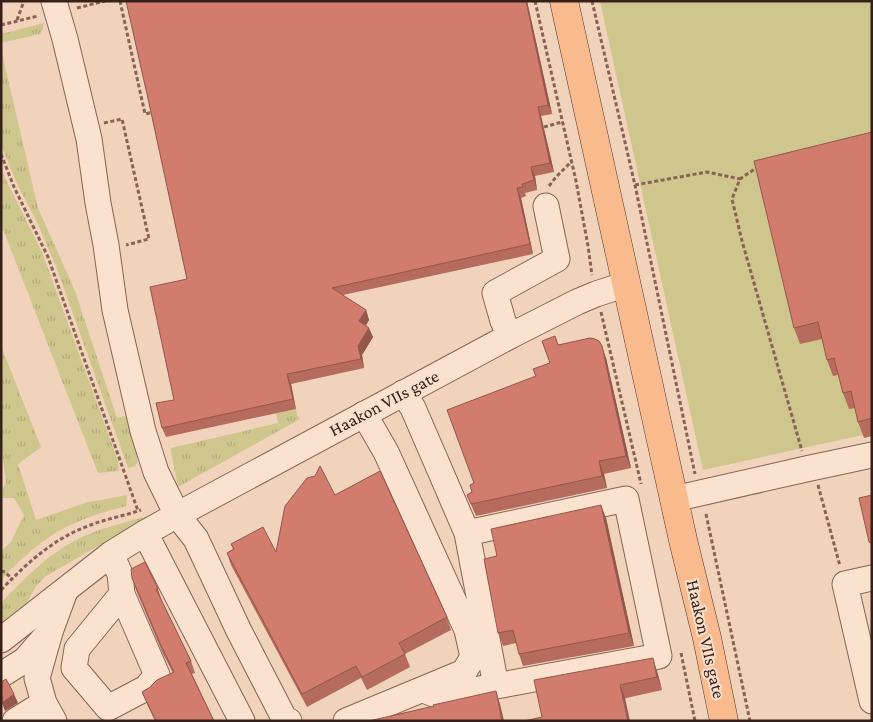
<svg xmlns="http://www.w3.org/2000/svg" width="873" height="722" font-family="'Crimson Pro',serif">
<defs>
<pattern id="grass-tufts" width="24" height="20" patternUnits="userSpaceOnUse" patternTransform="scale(1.25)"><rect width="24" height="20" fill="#cfc68e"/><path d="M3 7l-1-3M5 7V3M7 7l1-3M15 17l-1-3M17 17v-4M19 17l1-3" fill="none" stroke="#b2aa7a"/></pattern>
</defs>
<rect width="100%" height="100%" fill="#f1d2bb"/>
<g fill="url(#grass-tufts)">
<path d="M44,23L43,29L40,34L1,43V34Z"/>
<path d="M1,49L38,208L75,291L117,418L128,415L138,462L135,466L128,468L57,269L37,222L17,184L1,145Z"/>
<path d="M1,166L5,178L42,252L118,461L119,471L98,473L1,224Z"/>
<path d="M1,346L41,447L18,464L36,520L88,502L101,500L127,495L126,506C112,510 96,514 82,520C50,532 24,555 1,580V551L11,542L24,515L14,498H1V492L6,482L1,444Z"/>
<path d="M296,409L297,415L300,419L178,487L171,452V448L278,423L276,413Z"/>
<path d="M154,514L46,576L36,586L26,604L22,614L1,629V603C24,579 45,557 74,541C98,528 128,522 154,514Z"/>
</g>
<path fill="#cfc68e" d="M600,1H872V433L703,470Z"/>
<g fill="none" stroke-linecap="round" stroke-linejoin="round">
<g stroke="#896254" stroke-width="27">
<g id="minor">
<path d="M54,1L65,39L89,139L98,203L106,245L115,310L143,431L156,472L177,515L196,539L239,631L285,720L289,721"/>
<path d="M510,336L503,321L495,293L557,259L546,206"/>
<path d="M403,393L413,408L467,533L496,686L659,656L626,499L467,533"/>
<path d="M674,499L806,469L872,455"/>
<path d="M145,533L242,721"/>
<path d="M872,578L845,584L872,701"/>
<path d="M122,594L157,675L146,688L108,708L74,668L77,649L122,594L120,574L111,554L145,533L177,515L510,336L577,302L596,294L627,284"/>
<path d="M1,640L111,554"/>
<path d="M1,675L25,660L46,636"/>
<path d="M426,691L439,696L496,686"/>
<path d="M15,721L44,703"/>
<path d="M54,721L44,703L37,678L50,632L65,591"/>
<path d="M346,721L464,672L473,657L467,630L386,452L364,414"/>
</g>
</g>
<g stroke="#563229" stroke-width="29">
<path id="major" d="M564,1L683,540L707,638L724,721"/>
</g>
<g stroke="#896254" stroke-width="3" stroke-dasharray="4 2.5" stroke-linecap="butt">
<path d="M120,1L145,114L153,112"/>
<path d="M535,1L576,181L588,246L592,275"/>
<path d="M592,1L635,185L695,474"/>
<path d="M77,8L105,1"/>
<path d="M17,20L24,1"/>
<path d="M1,25L38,16"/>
<path d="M104,123L122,119L149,239L126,245"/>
<path d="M544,127L562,122"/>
<path d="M1,154L14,187L48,257L138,511"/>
<path d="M759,166L740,179L732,199L742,241L802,451"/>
<path d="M635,185L707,172L740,179"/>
<path d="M549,186L556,177L571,162"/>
<path d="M601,312L641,484"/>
<path d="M818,485L840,566"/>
<path d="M706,514L750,721"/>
<path d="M1,571L5,572L12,579"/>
<path d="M1,590C27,563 53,539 88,526C105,519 124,516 141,510"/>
<path d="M681,653L695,721"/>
</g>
<use href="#minor" stroke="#fbe2ce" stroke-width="25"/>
<use href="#major" stroke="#f9bb8e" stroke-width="28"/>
</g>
<g fill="#b56b5e">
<path d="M527,1L552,114L541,116L554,172L535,176L537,190L525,193L526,196L521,198L533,254L343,295L366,310L369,320L366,325L373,337L362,355L364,368L291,384L296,409L166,437L162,428L174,400L187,279L149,103Z"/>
<path d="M872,132V436L864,438L858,422L855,408L849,409L843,393L838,375L833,376L827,360L822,339L800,344L794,328Z"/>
<path d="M558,345L606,358L631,468L604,474L607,488L476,516L467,495L472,492L474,483L536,376L550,363Z"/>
<path d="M335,495L447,617L451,630L405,654L410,667L367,690L361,678L307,707L231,565L227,553L233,549L231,544L276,552Z"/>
<path d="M606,518L634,646L523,666L519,654L516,643L503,646L498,633L497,556Z"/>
<path d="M132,578L158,589L162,601L191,661L195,673L192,674L214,721H155L147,704L142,692L173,673L163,654L136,590Z"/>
<path d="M657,671L662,690L542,717Z"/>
</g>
<g fill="#93574c">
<path d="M526,1H527L552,114L548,105Z"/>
<path d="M538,107L541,116L554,172L550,163Z"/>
<path d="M531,167L535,176L537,190L534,180Z"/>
<path d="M517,188L521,198L533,254L530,244Z"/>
<path d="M366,310L369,320L363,330L359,321Z"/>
<path d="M369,328L373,337L362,355L364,368L361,359L358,346Z"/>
<path d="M602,346L606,358L631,468L626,456Z"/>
<path d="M287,374L291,384L296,409L293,399Z"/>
<path d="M599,461L604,474L607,488L602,476Z"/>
<path d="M601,505L606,518L634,646L629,633Z"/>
<path d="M653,658L657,671L662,690L657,677Z"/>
<path d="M620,685L625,698L630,721H628Z"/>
<path d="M496,691L500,704L504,721H502Z"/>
<path d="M14,694L18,703L5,711L2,703Z"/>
</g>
<g fill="#d27c6d" stroke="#93574c">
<path d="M126,1H526L548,105L538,107L550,163L531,167L534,180L522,184L523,187L517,188L530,244L332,288L366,310L359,321L369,328L358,346L361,359L287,374L293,399L162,428L156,403L174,400L150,287L187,279L149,103Z"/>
<path d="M872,132V418L858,422L851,391L843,393L834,358L827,360L818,322L794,328L754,161Z"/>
<path d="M555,336L558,345L590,338L595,339L599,341L602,346L626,456L599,461L602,476L471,504L467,495L472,492L470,485L474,483L447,410L536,376L533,369L550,363L542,341Z"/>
<path d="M320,466L335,495L380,471L447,617L399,643L405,654L362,677L356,666L302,694L227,553L234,549L231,544L263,527L276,552L285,506L307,478L315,476Z"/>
<path d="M872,495V544L869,542L859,498Z"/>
<path d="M601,505L629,633L519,654L513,630L498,633L484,559L497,556L491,529Z"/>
<path d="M145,562L158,589H156L191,661L186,663L214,721H156L142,692L149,688L157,680L174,672L159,641L132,578L131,569Z"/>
<path d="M653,658L657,677L620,685L628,721H524L542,717L534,680Z"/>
<path d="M6,679L14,694L2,703L1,682Z"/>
<path d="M496,691L502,721H369L434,706L433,705Z"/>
</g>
<g text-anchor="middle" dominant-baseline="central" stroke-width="4" stroke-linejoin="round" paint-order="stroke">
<g font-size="18" fill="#37201a" stroke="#f8dfcb">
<text transform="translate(384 403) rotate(-28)">Haakon VIIs gate</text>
<text transform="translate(706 639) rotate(77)">Haakon VIIs gate</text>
</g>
</g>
<rect width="873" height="722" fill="none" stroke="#37201a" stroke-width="5"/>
</svg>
